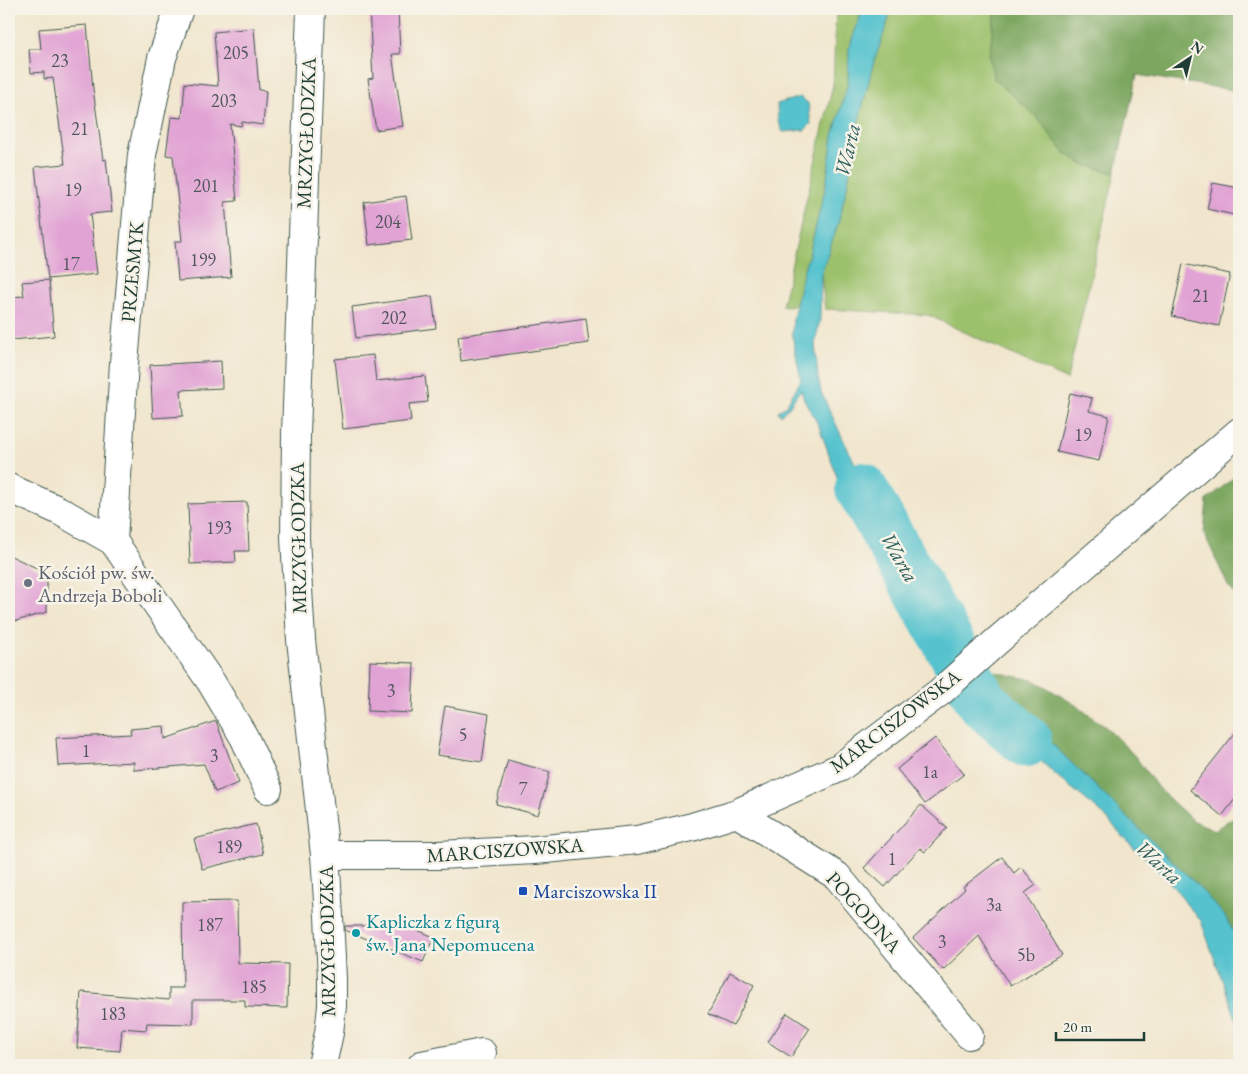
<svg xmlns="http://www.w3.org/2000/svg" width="1248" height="1074" font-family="'EB Garamond',serif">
<rect width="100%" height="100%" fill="#f7f3e8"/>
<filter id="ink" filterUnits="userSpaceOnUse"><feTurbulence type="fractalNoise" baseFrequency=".02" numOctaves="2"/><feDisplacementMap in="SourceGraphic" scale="10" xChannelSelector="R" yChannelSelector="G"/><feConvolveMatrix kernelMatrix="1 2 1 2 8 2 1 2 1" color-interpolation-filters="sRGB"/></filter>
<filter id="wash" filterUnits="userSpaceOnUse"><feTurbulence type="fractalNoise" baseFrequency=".0096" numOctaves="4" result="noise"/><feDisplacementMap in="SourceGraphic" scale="20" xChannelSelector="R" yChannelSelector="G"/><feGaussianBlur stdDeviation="1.12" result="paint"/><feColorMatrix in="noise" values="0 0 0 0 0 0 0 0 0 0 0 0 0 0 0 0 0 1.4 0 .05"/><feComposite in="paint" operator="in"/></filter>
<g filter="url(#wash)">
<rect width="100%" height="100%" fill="#f1e6cd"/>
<g fill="#9cc16c" stroke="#5e7f50">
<path d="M836,9H863L849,48L848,83L833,136L826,185L810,251L804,269L796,305L782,306L833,85Z"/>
<path d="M891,9H995V79L1034,114L1064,152L1082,164L1115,173L1067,380L928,315L825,309L821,274L838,224L848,182L856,132L873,65L888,21Z"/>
</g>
<g fill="#7da760" stroke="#4e724a">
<path d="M995,9H1239V91L1137,75L1115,173L1082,164L1064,152L1034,114L994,79L989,57Z"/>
<path d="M1239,473V600L1228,586L1204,533L1207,500Z"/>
<path d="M988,670L1036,681L1074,704L1107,728L1134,755L1158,788L1192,820L1215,830L1239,813V941L1224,915L1198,886L1045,737L987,691L982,684Z"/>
</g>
<g fill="#55c2ce" stroke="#3a8081">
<path d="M863,9H891L888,21L873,65L856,132L848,182L838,224L821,274L820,319L815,344L818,378L821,392L844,441L885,524L899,533L910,545L875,562L844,497L819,426L804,399L801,390C793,398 791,408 780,415L778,411L785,407L801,380L792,335L793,318L804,269L810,251L826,185L833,136L848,83L849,48Z"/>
<path d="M800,97L808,103L811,124L805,130L783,132L778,121L777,104Z"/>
<path d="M923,571L943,605L961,630L928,659L918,635L907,621L891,586Z"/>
<path d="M982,684L987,691L1045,737L1198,886L1224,915L1239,941V1057L1237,1050L1238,1024L1201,921L1187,905L1175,888L1149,861L1130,844L1103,814L1057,776L970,695Z"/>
</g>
<g fill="#f1e6cd">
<path d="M912,544L911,547L876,564L873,563Z"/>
<path d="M922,568L926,570L889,588L890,584Z"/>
<path d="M963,628V631L930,661H926Z"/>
</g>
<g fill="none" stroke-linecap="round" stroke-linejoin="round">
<path stroke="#55c2ce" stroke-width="52" d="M861,488L982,702L1026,741"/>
</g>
<g id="blocks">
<g fill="#e1a3d4">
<path d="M369,9H398L400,54H392L403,126L376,130L368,79L373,78Z"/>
<path d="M87,25L93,89L103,160L106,159L112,212L90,214L97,274L48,279L35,167L65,164L53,78L44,79V72L31,73L29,49H41L39,29Z"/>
<path d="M254,28L259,90L266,91L263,125L242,122L241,126L230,124L237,201L225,202L231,277L178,281L175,241H182L173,156L166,155L171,117L182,118L185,83L218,86L214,32Z"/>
<path d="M1213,183L1239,188V216L1207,209Z"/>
<path d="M406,196L412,240L369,245L364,202Z"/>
<path d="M1183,264L1230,274L1219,326L1172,316Z"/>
<path d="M49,280L54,336L12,340L9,297L24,296L22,282Z"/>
<path d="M432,296L436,328L356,338L352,307Z"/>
<path d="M586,318L589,343L461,361L458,336Z"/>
<path d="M373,355L376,381L425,376L428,402L409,404L411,421L343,429L335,359Z"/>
<path d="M221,361L222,388L181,390L183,416L153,418L150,365Z"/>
<path d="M1070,393L1092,398L1089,411L1109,416L1099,461L1057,452Z"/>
<path d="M247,502L249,551H235L236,562L190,564L188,504Z"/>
<path d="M9,555L47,573V612L9,623Z"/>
<path d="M370,661L414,663L412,713L368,711Z"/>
<path d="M445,706L489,714L482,762L437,755Z"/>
<path d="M216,721L239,783L215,792L204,764L134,770V762L58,766L56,738L131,734L130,729L164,726L165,739Z"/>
<path d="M1239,728V794L1222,816L1190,790Z"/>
<path d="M935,738L964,774L925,804L897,769Z"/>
<path d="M508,760L550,772L538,815L496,804Z"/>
<path d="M921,805L947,828L925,852L920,848L885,887L864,868Z"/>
<path d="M256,824L263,854L202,869L194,839Z"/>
<path d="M1002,857L1014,873L1021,867L1036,885L1025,893L1062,955L1010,986L979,936L943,970L913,938L965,889L963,887Z"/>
<path d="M237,901L238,963L288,964L287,1008L245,1007V1000H193V1024L147,1023L146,1030L122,1028L120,1051L77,1048L81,992L169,1000V988H183L182,902Z"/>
<path d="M398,922L434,937L423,962L345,930V926H397Z"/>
<path d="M730,972L754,985L733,1026L708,1014Z"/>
<path d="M787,1013L810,1028L791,1057L768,1042Z"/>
</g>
</g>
</g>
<g filter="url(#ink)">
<use href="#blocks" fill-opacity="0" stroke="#3e564b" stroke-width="1"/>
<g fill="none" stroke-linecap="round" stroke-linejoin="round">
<g stroke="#3e564b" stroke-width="30">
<g id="minor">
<path d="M311,9L296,434L295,538L301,640L325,855L329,916L332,979V1006L329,1033L322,1065"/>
<path d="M9,488L58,510L113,541L211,682L244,737L268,789"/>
<path d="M113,541L124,363L142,155L162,58L179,9"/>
<path d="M737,813L837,876L969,1035"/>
<path d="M325,855H439L535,850L637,840L692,827L737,813L839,768L940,692L997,641L1239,432"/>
<path d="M422,1065L482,1053"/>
</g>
</g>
<use href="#minor" stroke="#fff" stroke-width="28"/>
</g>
</g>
<circle fill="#6b7280" stroke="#f7f3e8" stroke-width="2" cx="28" cy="583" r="5"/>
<rect fill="#1a4fb4" stroke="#f7f3e8" stroke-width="2" x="518" y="886" width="10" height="10" rx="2.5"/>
<circle fill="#0f9aa8" stroke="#f7f3e8" stroke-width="2" cx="356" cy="933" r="5"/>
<g text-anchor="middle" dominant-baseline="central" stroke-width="5" stroke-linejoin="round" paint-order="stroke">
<g font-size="18" fill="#50565c">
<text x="236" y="52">205</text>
<text x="60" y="60">23</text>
<text x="224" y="100">203</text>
<text x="80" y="128">21</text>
<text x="206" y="185">201</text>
<text x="73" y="189">19</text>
<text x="388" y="221">204</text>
<text x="203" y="259">199</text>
<text x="71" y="263">17</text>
<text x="1201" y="295">21</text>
<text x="394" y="317">202</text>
<text x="1083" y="434">19</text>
<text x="219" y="527">193</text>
<text x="391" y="690">3</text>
<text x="463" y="734">5</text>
<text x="86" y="750">1</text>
<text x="214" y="755">3</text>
<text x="930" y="771">1a</text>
<text x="523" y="788">7</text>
<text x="229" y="846">189</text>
<text x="892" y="858">1</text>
<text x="994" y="904">3a</text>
<text x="210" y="924">187</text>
<text x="942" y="941">3</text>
<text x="1026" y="954">5b</text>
<text x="254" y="986">185</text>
<text x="113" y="1013">183</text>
</g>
<g font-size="20" fill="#1f3d34" stroke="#f7f3e8">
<text transform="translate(306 133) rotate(-88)">MRZYGŁODZKA</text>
<text transform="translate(132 272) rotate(-85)">PRZESMYK</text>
<text transform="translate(298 538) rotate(-91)">MRZYGŁODZKA</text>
<text transform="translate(895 721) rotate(-37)">MARCISZOWSKA</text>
<text transform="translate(505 850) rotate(-4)">MARCISZOWSKA</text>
<text transform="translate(864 912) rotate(48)">POGODNA</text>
<text transform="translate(327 941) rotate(-91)">MRZYGŁODZKA</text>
</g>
<g font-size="20" fill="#5b616d" stroke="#f7f3e8" text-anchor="start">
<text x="38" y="572">Kościół pw. św.<tspan x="38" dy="23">Andrzeja Boboli</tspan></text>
</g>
<g font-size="20" fill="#164399" stroke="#f7f3e8" text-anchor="start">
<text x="533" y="891">Marciszowska II</text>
</g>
<g font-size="20" fill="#0d838f" stroke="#f7f3e8" text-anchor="start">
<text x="366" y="921">Kapliczka z figurą<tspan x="366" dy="23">św. Jana Nepomucena</tspan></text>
</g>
<g font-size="21" font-style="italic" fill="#2c5e5a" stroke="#f7f3e8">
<text transform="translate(847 150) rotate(-77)">Warta</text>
<text transform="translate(900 557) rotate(60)">Warta</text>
<text transform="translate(1159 862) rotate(42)">Warta</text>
</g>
</g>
<rect width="1248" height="1074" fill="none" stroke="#f7f3e8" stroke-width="30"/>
<g transform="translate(1190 58) rotate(35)" stroke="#f7f3e8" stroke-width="4" paint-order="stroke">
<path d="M0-4L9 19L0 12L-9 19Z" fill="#1f3d34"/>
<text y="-8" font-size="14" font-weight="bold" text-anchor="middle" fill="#1f3d34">N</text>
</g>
<path d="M1056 1032v8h88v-8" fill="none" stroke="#1f3d34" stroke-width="2.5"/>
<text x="1063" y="1032" font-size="15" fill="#1f3d34" stroke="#f7f3e8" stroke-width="4" paint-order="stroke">20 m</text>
</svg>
